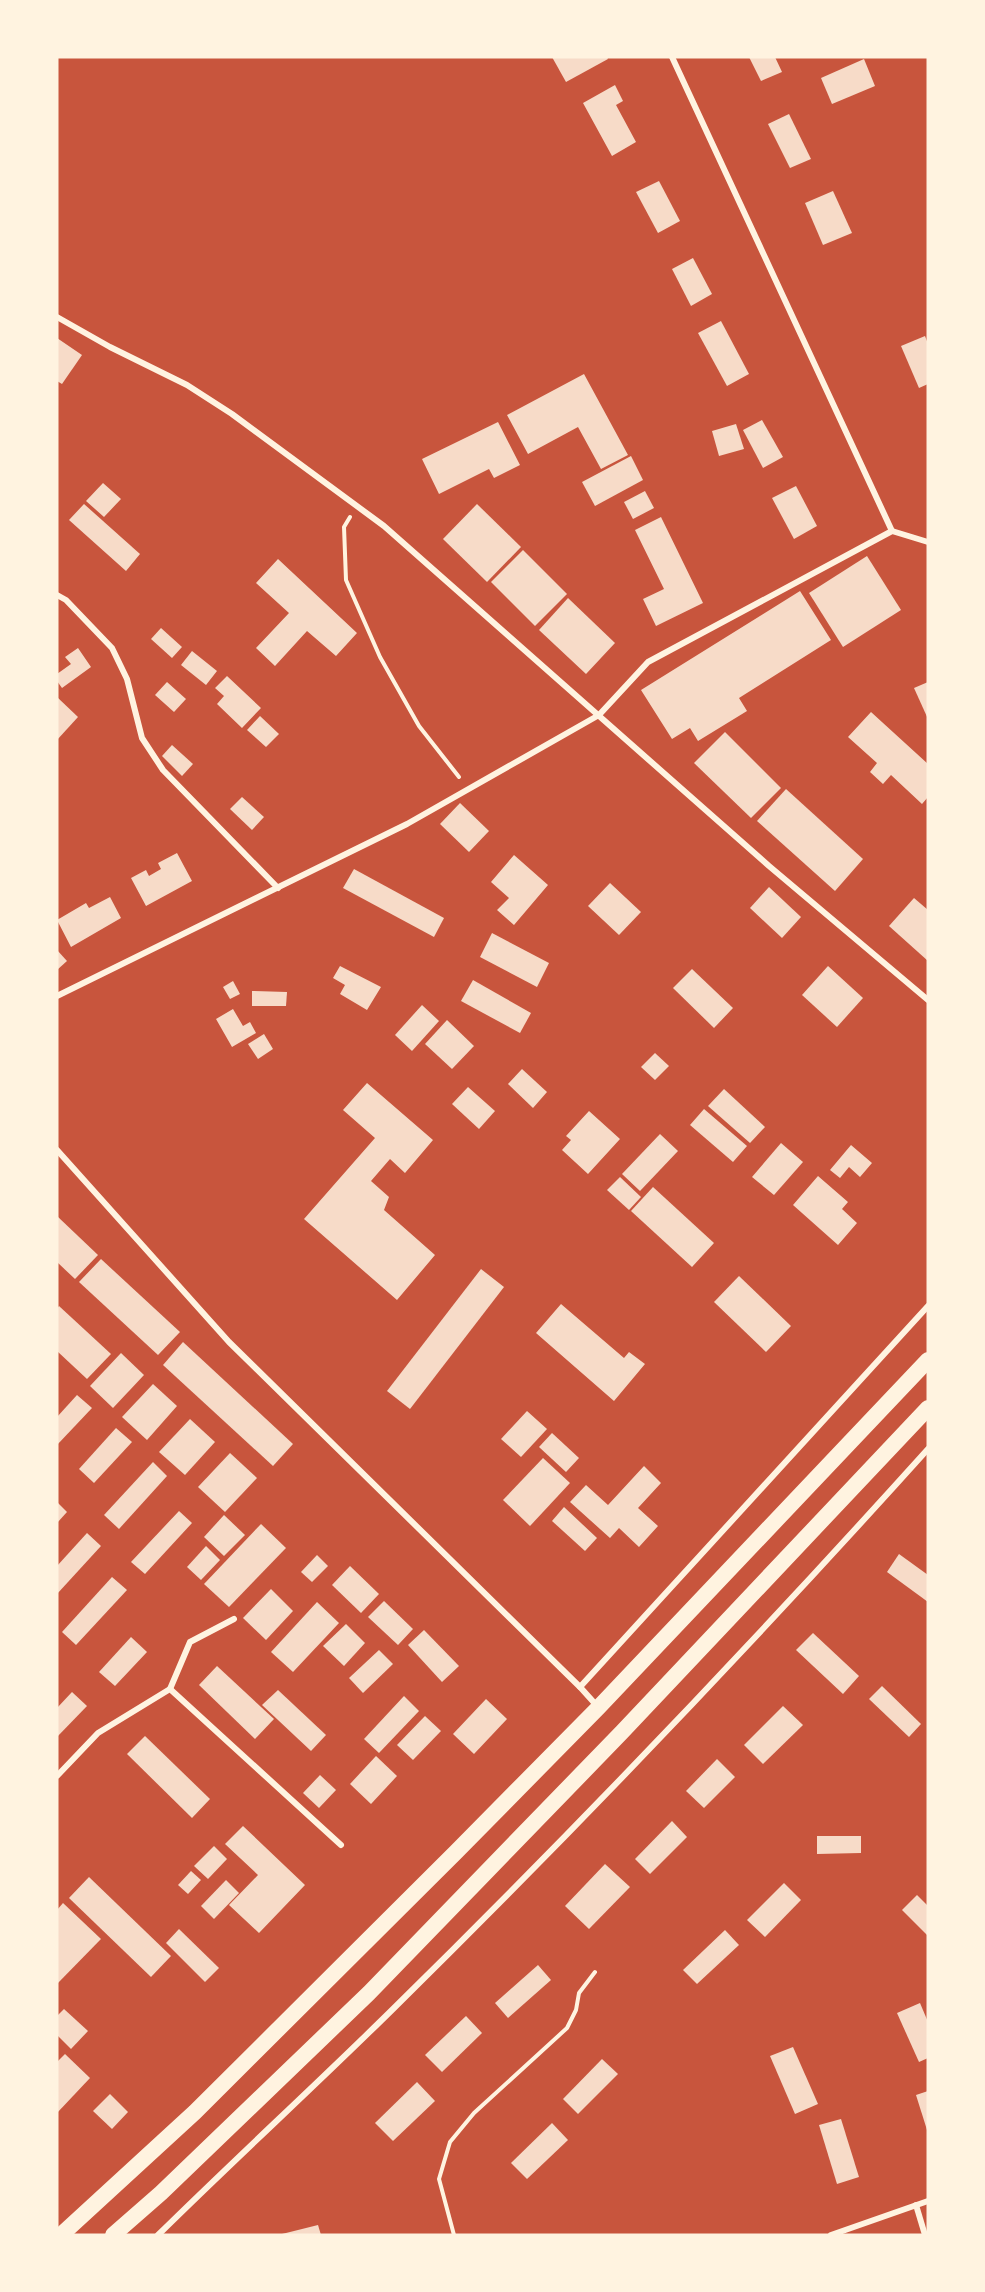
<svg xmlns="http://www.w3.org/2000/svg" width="985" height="2292" font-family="'DM Sans',sans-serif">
<rect width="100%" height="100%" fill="#c8553d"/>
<g fill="#f7dbc8">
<path d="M552,57H607L608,59L566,82Z"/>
<path d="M749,57H775L782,72L761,81Z"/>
<path d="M864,59L875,86L832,104L821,78Z"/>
<path d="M615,85L623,101L616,105L636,142L612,156L583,103Z"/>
<path d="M789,114L811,159L790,168L768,124Z"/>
<path d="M659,181L680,221L658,233L636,192Z"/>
<path d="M833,191L852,233L823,245L805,203Z"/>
<path d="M693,258L712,294L691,306L672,269Z"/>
<path d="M721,321L749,374L727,386L698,333Z"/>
<path d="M925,336L928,344V384L919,388L901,346Z"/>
<path d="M57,338L82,355L62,384L57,381Z"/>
<path d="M584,374L628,455L601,469L578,427L528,454L507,415Z"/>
<path d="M762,420L783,457L763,468L743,430Z"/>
<path d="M498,422L520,465L494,478L489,469L439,494L422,459Z"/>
<path d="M736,424L744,449L719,456L712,431Z"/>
<path d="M631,456L643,480L595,506L582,482Z"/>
<path d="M103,483L121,499L104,517L86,501Z"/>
<path d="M796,486L817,526L794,539L772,498Z"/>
<path d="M645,491L654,508L633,519L624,502Z"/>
<path d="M84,504L140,554L126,571L69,520Z"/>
<path d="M477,504L521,547L487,582L443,539Z"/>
<path d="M661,517L703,603L656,626L643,599L664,589L635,530Z"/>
<path d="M523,550L567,594L535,626L491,582Z"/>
<path d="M867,556L901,610L843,647L809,593Z"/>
<path d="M278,559L357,633L336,656L307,631L275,666L256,648L289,613L256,583Z"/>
<path d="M800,591L831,640L739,698L747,711L698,741L690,728L672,739L641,690Z"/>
<path d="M568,598L615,643L586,674L539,630Z"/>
<path d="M161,628L182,647L172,658L151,639Z"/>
<path d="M78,648L91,667L62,688L57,681V674L71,664L65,657Z"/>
<path d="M192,651L217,671L206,685L181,665Z"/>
<path d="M227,676L261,708L242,728L217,704L224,696L215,688Z"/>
<path d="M167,682L186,699L174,712L155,695Z"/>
<path d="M928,682V719L914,688Z"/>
<path d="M57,697L78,717L57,740Z"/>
<path d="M871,712L928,764V797L922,804L891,775L883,784L870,772L877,763L848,737Z"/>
<path d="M260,716L279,734L266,747L247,730Z"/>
<path d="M725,732L781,788L751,818L694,763Z"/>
<path d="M172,745L193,764L182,776L162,756Z"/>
<path d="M786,789L863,859L835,891L757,821Z"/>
<path d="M242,797L264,817L252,830L230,809Z"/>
<path d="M460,803L489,831L469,852L440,824Z"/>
<path d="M177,853L192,881L146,906L131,878L146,870L149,876L161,869L158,863Z"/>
<path d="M514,855L548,885L514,925L497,910L509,898L491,882Z"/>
<path d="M354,869L444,918L434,937L343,888Z"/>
<path d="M610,883L641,912L619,935L588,906Z"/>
<path d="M769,887L801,917L782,938L750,908Z"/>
<path d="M110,897L121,918L71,947L57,920L86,903L89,908Z"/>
<path d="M914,898L928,910V961L889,926Z"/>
<path d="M492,933L549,963L537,987L480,957Z"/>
<path d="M57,950L67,961L57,970Z"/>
<path d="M340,966L381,987L367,1010L340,994L345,985L333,978Z"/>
<path d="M828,966L863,998L837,1027L802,995Z"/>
<path d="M692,969L733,1008L714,1028L673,988Z"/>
<path d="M473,980L531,1013L520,1033L461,1001Z"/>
<path d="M233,981L240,994L230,999L223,987Z"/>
<path d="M252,991L287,992L286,1006H252Z"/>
<path d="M422,1005L439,1021L412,1051L395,1035Z"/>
<path d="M233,1009L243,1026L250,1022L256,1033L232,1047L216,1019Z"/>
<path d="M447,1020L474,1046L452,1069L425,1044Z"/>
<path d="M264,1034L273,1049L258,1059L248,1044Z"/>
<path d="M655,1053L669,1066L655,1080L641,1067Z"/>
<path d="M522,1069L547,1092L533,1108L508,1084Z"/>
<path d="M367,1083L433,1140L405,1173L390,1159L371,1181L389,1197L384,1210L435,1255L397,1300L304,1219L375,1138L343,1110Z"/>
<path d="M468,1087L495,1111L479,1129L452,1104Z"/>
<path d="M724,1089L765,1127L750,1143L708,1106Z"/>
<path d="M704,1109L747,1146L733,1162L690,1125Z"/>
<path d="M589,1111L620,1139L588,1174L562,1150L571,1140L566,1136Z"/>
<path d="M660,1134L678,1151L640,1191L622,1174Z"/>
<path d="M781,1143L803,1162L774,1195L752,1177Z"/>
<path d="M851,1145L872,1163L860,1177L849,1167L840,1178L830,1170Z"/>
<path d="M818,1176L848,1202L842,1209L857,1223L838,1245L793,1205Z"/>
<path d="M620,1177L641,1197L629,1210L607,1190Z"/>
<path d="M653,1187L714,1243L692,1267L631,1211Z"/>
<path d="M57,1216L98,1255L75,1279L57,1262Z"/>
<path d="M101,1259L180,1332L158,1355L79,1282Z"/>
<path d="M481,1269L504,1287L410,1409L387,1391Z"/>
<path d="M739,1276L791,1326L766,1352L714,1302Z"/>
<path d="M561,1304L624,1358L629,1352L645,1364L614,1401L536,1333Z"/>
<path d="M59,1306L111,1354L87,1379L57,1351V1309Z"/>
<path d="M183,1342L293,1444L273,1466L163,1365Z"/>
<path d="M121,1353L144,1375L113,1408L90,1386Z"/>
<path d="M153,1384L177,1406L147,1440L122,1417Z"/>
<path d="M77,1395L92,1408L57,1445V1417Z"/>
<path d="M527,1411L547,1429L521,1457L501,1439Z"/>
<path d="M190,1419L215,1442L185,1475L159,1452Z"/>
<path d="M116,1428L132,1442L94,1483L79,1469Z"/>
<path d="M552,1433L579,1458L566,1472L539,1447Z"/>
<path d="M230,1453L257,1478L225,1512L198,1487Z"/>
<path d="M543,1458L570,1483L530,1526L503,1500Z"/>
<path d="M153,1462L167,1476L119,1529L104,1515Z"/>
<path d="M644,1466L661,1483L638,1508L658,1526L639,1547L619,1528L610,1538L570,1502L586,1485L608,1505Z"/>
<path d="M57,1502L67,1512L57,1523Z"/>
<path d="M564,1507L597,1538L585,1551L552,1521Z"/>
<path d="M179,1511L192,1523L145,1574L131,1562Z"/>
<path d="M224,1515L245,1535L224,1556L204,1537Z"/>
<path d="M261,1524L286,1548L229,1607L204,1584Z"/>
<path d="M87,1533L101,1546L57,1594V1566Z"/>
<path d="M206,1546L220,1560L201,1580L187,1567Z"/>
<path d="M899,1554L928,1575V1602L887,1572Z"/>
<path d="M317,1555L328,1566L312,1582L301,1572Z"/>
<path d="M350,1566L379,1594L361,1613L332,1585Z"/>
<path d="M112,1577L127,1590L76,1645L62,1632Z"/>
<path d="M271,1589L293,1611L266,1640L243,1618Z"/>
<path d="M384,1601L413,1629L398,1645L368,1617Z"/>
<path d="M317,1602L339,1623L293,1672L271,1652Z"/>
<path d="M346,1624L365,1643L344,1666L323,1646Z"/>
<path d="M424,1630L459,1666L442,1682L408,1645Z"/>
<path d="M813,1633L859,1676L843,1694L796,1650Z"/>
<path d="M131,1637L147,1652L115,1686L99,1672Z"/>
<path d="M379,1650L393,1664L363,1693L349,1678Z"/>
<path d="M217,1666L274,1719L255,1739L199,1685Z"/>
<path d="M882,1686L921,1724L909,1737L869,1699Z"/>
<path d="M278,1690L326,1735L311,1751L262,1705Z"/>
<path d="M72,1692L87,1706L57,1737V1708Z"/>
<path d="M404,1696L419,1711L379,1753L364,1739Z"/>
<path d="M486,1699L507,1719L474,1754L453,1734Z"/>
<path d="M783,1706L803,1725L763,1764L744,1745Z"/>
<path d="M425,1716L441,1731L413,1760L397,1745Z"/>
<path d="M145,1736L210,1799L192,1818L127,1754Z"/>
<path d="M376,1756L397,1776L371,1804L350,1784Z"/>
<path d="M717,1759L735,1777L704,1808L686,1791Z"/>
<path d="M320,1775L336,1790L319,1808L303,1793Z"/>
<path d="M672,1821L687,1837L650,1874L635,1859Z"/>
<path d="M243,1826L305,1885L259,1933L229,1905L258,1875L225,1844Z"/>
<path d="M817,1836H861V1853L817,1854Z"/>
<path d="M214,1846L227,1859L208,1879L194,1866Z"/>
<path d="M605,1864L630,1887L589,1929L565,1906Z"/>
<path d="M191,1871L201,1880L188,1894L178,1885Z"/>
<path d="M89,1877L171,1956L151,1977L69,1898Z"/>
<path d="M226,1880L239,1893L214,1919L201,1906Z"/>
<path d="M784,1883L801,1900L765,1937L747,1920Z"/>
<path d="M917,1895L928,1906V1936L902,1910Z"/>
<path d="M63,1903L101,1939L57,1984V1910Z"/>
<path d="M179,1929L219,1968L205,1982L166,1943Z"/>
<path d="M725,1930L739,1945L697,1984L683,1970Z"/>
<path d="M538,1965L551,1980L508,2018L495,2003Z"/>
<path d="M920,2003L928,2022V2058L919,2062L897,2013Z"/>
<path d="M64,2009L88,2031L71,2049L57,2035V2016Z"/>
<path d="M466,2016L482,2033L442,2072L425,2055Z"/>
<path d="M793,2047L818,2104L795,2114L770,2056Z"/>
<path d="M65,2054L90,2078L57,2113V2062Z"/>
<path d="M602,2059L618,2074L578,2114L563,2099Z"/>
<path d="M417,2082L435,2101L393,2141L375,2123Z"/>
<path d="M928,2091V2130H927L916,2095Z"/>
<path d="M110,2094L128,2112L112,2129L93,2111Z"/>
<path d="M841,2119L859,2177L837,2184L819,2125Z"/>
<path d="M552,2123L568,2140L527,2179L511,2163Z"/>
<path d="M318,2225L321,2235H282V2234Z"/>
</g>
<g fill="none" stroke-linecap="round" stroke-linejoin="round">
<g stroke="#fff3e0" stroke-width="4">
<path d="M350,517L344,527L346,580L380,657L419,726L459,777"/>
<path d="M454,2235L439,2179L450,2142L474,2113L567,2028L576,2010L579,1993L595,1972"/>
</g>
<g stroke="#fff3e0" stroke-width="6">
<path d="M672,57L892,531"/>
<path d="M57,317L110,347L187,385L232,414L384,526L769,866L928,1000"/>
<path d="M57,595L66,600L112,648L127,679L142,738L163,770L278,888"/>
<path d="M57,996L407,824L599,715L648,662L892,531L928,542"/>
<path d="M57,1150L229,1342L580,1687L598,1707"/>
<path d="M580,1687L928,1306"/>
<path d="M170,1689L190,1642L234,1619"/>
<path d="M57,1776L98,1733L170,1689L341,1845"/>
<path d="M916,2205L925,2235"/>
<path d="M158,2235C235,2159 316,2085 393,2009C577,1828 755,1641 928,1449"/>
<path d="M831,2235L928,2201"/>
</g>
<g stroke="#fff3e0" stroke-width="16">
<path d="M61,2235L195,2112L456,1852L598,1708L928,1360"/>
<path d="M113,2235L161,2193L369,1993L622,1732L928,1408"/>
</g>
</g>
<rect width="985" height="2292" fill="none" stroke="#fff3e0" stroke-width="117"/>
</svg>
